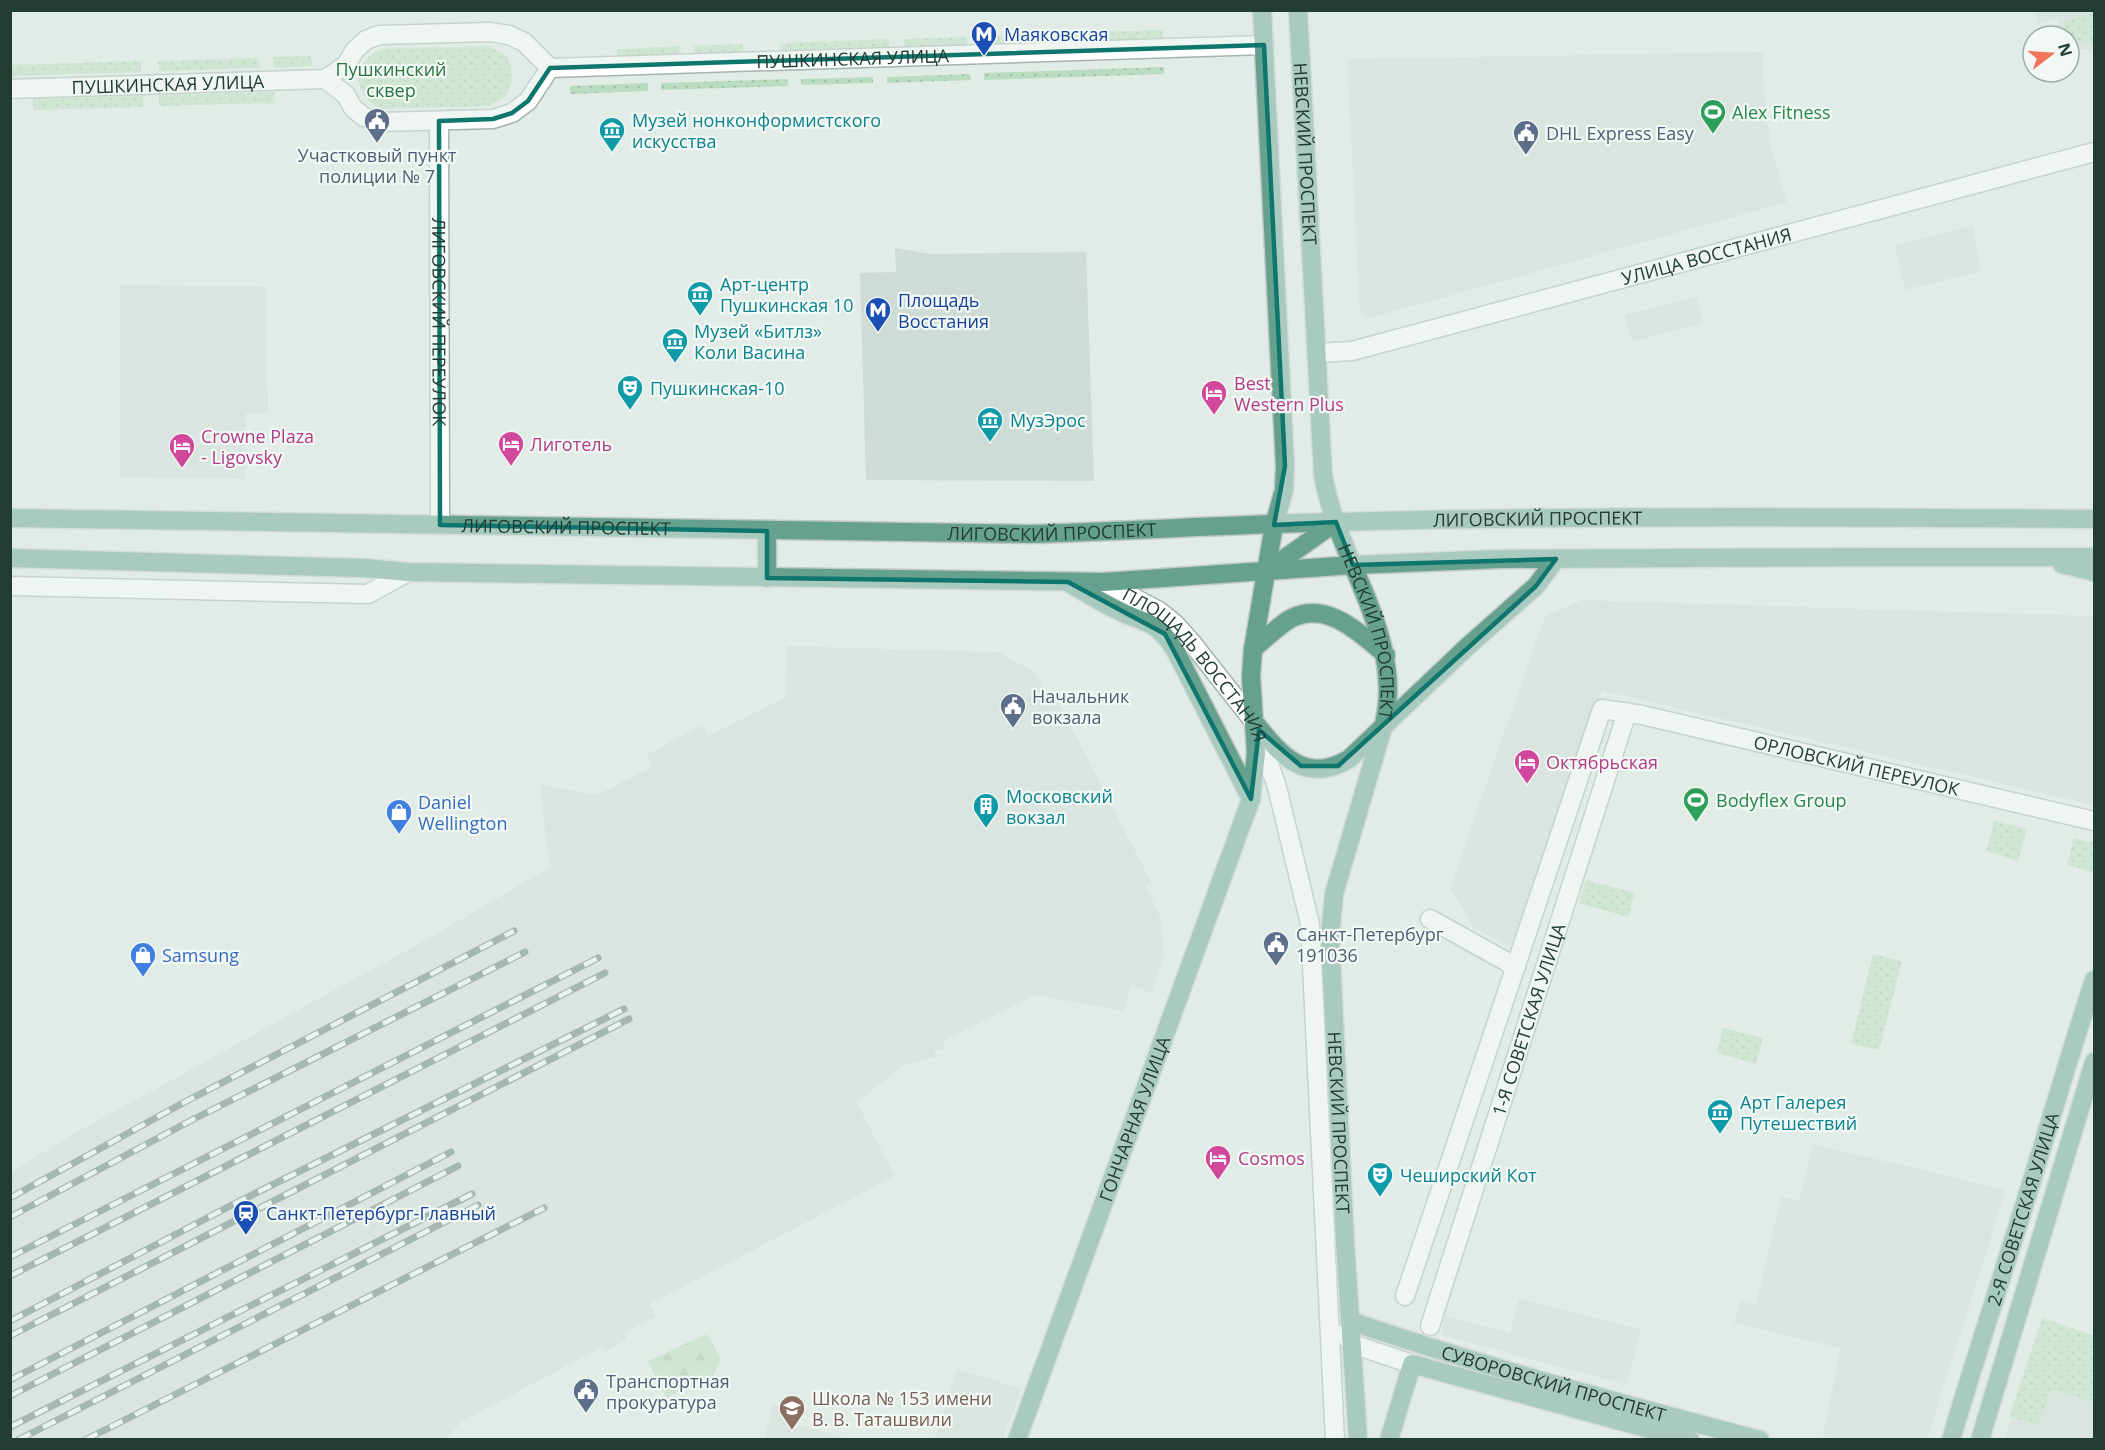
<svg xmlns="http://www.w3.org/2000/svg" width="2105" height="1450" font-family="'Open Sans',sans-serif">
<defs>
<pattern id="grass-dots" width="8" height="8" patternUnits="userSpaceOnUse" patternTransform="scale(1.5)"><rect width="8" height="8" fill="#baddc1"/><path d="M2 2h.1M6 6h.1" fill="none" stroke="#a0bfa6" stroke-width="1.8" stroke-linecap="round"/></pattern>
<pattern id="forest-firs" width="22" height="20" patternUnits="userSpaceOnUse" patternTransform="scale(1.5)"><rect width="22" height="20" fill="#baddc1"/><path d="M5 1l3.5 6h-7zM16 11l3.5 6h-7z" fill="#a0bfa6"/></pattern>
</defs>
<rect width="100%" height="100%" fill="#e1ece6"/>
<g fill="#cfdbd5">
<path d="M2035,11H2094V52L2086,49H2069V36H2061L2057,19L2039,24Z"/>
<path d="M1763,52V78L1770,144L1787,202L1369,318L1360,312L1347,59Z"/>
<path d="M1973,225L1981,271L1905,290L1895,245Z"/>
<path d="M895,248L930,254L1086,252L1094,481L866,480L860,273L896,272Z"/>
<path d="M120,285L266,287V391L268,392V413H246L245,479L120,477Z"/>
<path d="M1697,296L1703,323L1632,342L1625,315Z"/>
<path d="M1582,600L2094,616V805L1602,691L1514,948L1474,928L1450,888L1545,616Z"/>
<path d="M787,646L998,652L1035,672L1050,702L1057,699L1152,884L1146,886L1161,919L1164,956L1151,993L1131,986L1124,1011L1035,995L944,1041L943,1050H935V1057L903,1065L857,1103L895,1176L650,1304L656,1317L624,1333L627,1340L605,1351L602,1347L461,1422L447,1439H11V1172L70,1136L438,933L550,867L543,816L541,785L597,795L652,767L646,755L702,725L708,736L785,698Z"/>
<path d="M1813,1144L2006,1190L1927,1439L1839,1440L1823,1435L1841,1348L1734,1323L1740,1301L1756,1305L1781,1197L1799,1201Z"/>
<path d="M1519,1298L1641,1330L1627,1385L1445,1336L1442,1331L1445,1316L1510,1333Z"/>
<path d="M2042,1318L2094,1336V1439L2004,1440Z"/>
<path d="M957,1369L1022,1389L1003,1439H935Z"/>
<path d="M773,1404L789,1409L786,1422L850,1439H764Z"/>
</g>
<g fill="url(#grass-dots)">
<path d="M2094,13V44L2069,39L2064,21Z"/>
<path d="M1162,30L1163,39L1060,42V33Z"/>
<path d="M1046,34V43L983,45V36Z"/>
<path d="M967,37V45L904,47V39Z"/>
<path d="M889,39L890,47L781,51L780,43Z"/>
<path d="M743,44V52L694,53V46Z"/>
<path d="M490,46L507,56C517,78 512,100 486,106L382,109C351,96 350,61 382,49Z"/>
<path d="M680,46L681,54L617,56V49Z"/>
<path d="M311,56L312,66L274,68L273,57Z"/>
<path d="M259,58L260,68L159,71L158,61Z"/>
<path d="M141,61V72L11,76V65Z"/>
<path d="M1164,67V74L984,80V73Z"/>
<path d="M970,74L971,80L887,83V77Z"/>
<path d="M873,77V83L801,85V79Z"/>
<path d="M788,79V86L661,90V83Z"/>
<path d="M648,83V91L570,94V86Z"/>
<path d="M274,92L275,103L159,106V95Z"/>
<path d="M143,96L144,107L33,110V99Z"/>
<path d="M1994,821L2027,829L2018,861L1986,851Z"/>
<path d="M2074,838L2094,843V873L2067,865Z"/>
<path d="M1586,880L1635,893L1628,917L1579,903Z"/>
<path d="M1873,954L1902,961L1879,1050L1851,1044Z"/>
<path d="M1723,1028L1763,1038L1756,1064L1717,1053Z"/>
<path d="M2042,1318L2094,1336V1402L2051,1389L2039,1425L2009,1417Z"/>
</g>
<path fill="url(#forest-firs)" d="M707,1334L721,1359L713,1375L667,1398L648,1361Z"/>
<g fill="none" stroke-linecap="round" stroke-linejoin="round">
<g stroke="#a4b4ad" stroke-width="21">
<g id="minor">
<path d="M325,79L346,95L353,108L364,117L381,122L493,119L512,113L528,101L550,68"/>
<path id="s1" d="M10,89L325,79L346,65L355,50L366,40L379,35L490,32L509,35L524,42L550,68L1264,45"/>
<path id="s2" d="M439,121L440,525"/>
<path id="s3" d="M1317,353L1352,351L2094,152"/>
<path id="s4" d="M1104,582L1159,611L1175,624L1192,643L1255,723L1277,787L1310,924L1335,1440"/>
<path d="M10,586L368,594L408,572"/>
<path d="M1430,919L1516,967"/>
<path id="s5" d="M1405,1296L1602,709L1642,715L2094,821"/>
<path id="s6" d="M1430,1326L1627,712"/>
<path d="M1344,1334L1352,1344L1412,1364"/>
</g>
</g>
<g stroke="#c1c8c6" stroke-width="21">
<g id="major">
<path id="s7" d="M1298,10L1323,474C1336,559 1405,635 1384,724L1334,894L1330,937L1345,1242L1358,1440"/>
<path id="s8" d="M10,518L1029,534C1133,531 1236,524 1340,522C1591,515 1843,517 2094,519"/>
<path d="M10,558L364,568L408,572L1104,582L1353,565L1500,559L1884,557H2094"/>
<path d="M2062,564L2094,572"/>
<path d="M1267,571L1336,522"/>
<path d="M767,578V531"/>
<path d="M1069,583C1084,592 1099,601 1115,609C1145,625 1154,617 1175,650L1251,799"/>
<path d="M1253,649C1265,639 1277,627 1290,619C1326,599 1361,634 1386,655"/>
<path d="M1255,723C1281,755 1305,785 1349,759L1467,647L1536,586L1556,559"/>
<path id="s9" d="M1350,1321C1485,1367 1622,1404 1760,1440"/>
<path id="s10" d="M1017,1440L1251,799L1256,753L1251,676L1253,649L1274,525L1284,490L1285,466L1262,10"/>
<path d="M1389,1440L1412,1364L1690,1440"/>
<path id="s11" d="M1951,1440C1968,1381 1987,1324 2005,1266C2036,1171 2063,1075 2094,980"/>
<path d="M1980,1440L2094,1062"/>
</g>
</g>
<use href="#minor" stroke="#fff" stroke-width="18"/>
<use href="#major" stroke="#65a18e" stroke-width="18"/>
<g stroke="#5c786f" stroke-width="7">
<g id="rail">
<path d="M10,1198L181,1104L514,931"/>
<path d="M10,1217L190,1121L525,952"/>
<path d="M10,1257L598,958"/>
<path d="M10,1276L605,973"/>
<path d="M10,1321L230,1206L624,1009"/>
<path d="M10,1336L629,1019"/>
<path d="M10,1380L451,1152"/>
<path d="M10,1396L458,1166"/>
<path d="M10,1427L472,1194"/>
<path d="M18,1440L478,1205"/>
<path d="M85,1440L544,1208"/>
</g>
</g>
<use href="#rail" stroke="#f2f8f4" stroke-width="4.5" stroke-dasharray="14" stroke-linecap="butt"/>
</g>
<path d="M0 0H2105V1450H0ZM1264,45L1285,466L1274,525L1336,522L1353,565L1556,559L1536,586L1338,766H1301L1259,730L1251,799L1165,634L1068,582L767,578V531L440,525L439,121L493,119L512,113L528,101L550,68Z" fill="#e1ece6" fill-opacity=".55" fill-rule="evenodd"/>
<path fill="none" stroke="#0f766e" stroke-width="4.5" stroke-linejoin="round" d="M1264,45L1285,466L1274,525L1336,522L1353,565L1556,559L1536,586L1338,766H1301L1259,730L1251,799L1165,634L1068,582L767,578V531L440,525L439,121L493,119L512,113L528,101L550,68Z"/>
<defs>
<g id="metro-pin" transform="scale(1.35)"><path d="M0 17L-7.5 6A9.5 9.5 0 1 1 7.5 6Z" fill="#1a4fb4" stroke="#f2f8f4"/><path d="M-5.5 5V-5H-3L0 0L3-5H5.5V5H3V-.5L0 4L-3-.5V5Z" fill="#fff"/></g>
<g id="stadium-pin" transform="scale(1.35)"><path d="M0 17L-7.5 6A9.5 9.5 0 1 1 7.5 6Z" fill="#2e9e5b" stroke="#f2f8f4"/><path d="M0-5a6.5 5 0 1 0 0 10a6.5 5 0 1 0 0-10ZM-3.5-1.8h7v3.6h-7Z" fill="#fff"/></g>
<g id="civic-pin" transform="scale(1.35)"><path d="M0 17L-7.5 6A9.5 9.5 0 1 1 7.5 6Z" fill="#5c6f8a" stroke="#f2f8f4"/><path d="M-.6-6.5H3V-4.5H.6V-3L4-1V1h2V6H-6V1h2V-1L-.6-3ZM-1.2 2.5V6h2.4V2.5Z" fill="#fff"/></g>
<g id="museum-pin" transform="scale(1.35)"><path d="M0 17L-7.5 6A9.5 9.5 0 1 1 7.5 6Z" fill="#0f9aa8" stroke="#f2f8f4"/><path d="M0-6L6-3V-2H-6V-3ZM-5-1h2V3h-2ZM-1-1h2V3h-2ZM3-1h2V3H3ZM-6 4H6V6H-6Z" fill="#fff"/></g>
<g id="theatre-pin" transform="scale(1.35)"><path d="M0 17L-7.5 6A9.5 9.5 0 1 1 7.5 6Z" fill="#0f9aa8" stroke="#f2f8f4"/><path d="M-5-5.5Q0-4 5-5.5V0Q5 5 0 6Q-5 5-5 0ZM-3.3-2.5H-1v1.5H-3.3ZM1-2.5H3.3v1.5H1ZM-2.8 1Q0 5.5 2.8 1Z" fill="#fff"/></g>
<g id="hotel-pin" transform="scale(1.35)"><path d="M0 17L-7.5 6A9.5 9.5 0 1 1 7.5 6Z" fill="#d1479c" stroke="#f2f8f4"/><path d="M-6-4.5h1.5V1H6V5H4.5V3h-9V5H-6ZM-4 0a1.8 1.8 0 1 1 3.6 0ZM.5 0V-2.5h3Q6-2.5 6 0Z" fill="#fff"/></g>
<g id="building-pin" transform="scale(1.35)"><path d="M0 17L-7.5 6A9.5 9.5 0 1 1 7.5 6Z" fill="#0f9aa8" stroke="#f2f8f4"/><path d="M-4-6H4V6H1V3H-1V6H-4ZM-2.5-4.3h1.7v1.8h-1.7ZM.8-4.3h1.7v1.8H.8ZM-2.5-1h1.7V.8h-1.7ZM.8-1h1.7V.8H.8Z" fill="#fff"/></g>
<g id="shop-pin" transform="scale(1.35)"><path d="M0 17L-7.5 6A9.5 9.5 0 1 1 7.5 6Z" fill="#3f7fe0" stroke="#f2f8f4"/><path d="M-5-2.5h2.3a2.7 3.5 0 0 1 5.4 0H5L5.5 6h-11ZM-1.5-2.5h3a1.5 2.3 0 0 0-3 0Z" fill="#fff"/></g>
<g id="station-pin" transform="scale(1.35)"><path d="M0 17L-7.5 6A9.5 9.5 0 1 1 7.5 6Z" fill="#1a4fb4" stroke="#f2f8f4"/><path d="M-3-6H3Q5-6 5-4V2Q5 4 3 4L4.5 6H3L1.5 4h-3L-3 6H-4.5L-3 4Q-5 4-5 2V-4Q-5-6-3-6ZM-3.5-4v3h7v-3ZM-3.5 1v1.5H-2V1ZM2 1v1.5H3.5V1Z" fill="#fff"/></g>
<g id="school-pin" transform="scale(1.35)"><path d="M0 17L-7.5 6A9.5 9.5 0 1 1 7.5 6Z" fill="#8d6e63" stroke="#f2f8f4"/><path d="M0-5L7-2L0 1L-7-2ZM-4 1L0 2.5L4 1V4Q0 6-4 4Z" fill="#fff"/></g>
</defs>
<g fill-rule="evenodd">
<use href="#metro-pin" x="984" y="34"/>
<use href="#stadium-pin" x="1713" y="112"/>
<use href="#civic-pin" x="377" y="121"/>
<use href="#museum-pin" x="612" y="130"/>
<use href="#civic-pin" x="1526" y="133"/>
<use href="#museum-pin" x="700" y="294"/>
<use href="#metro-pin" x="878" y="310"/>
<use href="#museum-pin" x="675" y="341"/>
<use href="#theatre-pin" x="630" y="388"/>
<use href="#hotel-pin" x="1214" y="393"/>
<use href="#museum-pin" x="990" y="420"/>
<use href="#hotel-pin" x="511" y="444"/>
<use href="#hotel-pin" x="182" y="446"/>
<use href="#civic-pin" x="1013" y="706"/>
<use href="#hotel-pin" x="1527" y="762"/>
<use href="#stadium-pin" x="1696" y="800"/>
<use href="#building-pin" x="986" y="806"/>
<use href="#shop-pin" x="399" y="812"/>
<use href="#civic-pin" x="1276" y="944"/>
<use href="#shop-pin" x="143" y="955"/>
<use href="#museum-pin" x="1720" y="1112"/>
<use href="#hotel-pin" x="1218" y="1158"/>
<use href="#theatre-pin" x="1380" y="1175"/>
<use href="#station-pin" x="246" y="1213"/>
<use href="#civic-pin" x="586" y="1391"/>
<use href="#school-pin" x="792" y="1408"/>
</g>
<g text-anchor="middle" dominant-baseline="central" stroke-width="4.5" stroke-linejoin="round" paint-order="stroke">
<g font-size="18" fill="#164399" stroke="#f2f8f4" text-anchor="start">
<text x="1004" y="34">Маяковская</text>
<text x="898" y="300">Площадь<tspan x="898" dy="21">Восстания</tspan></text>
<text x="266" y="1213">Санкт-Петербург-Главный</text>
</g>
<g font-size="18" fill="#213c33" stroke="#f2f8f4">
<text stroke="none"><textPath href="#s1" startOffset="873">ПУШКИНСКАЯ УЛИЦА</textPath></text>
<text stroke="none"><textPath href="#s1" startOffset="158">ПУШКИНСКАЯ УЛИЦА</textPath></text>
<text stroke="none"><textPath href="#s7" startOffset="144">НЕВСКИЙ ПРОСПЕКТ</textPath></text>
<text stroke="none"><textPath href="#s3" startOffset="402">УЛИЦА ВОССТАНИЯ</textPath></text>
<text stroke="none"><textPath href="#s2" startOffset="201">ЛИГОВСКИЙ ПЕРЕУЛОК</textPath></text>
<text stroke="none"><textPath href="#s8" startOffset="1528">ЛИГОВСКИЙ ПРОСПЕКТ</textPath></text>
<text stroke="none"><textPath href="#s8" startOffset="556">ЛИГОВСКИЙ ПРОСПЕКТ</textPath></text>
<text stroke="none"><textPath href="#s8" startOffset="1042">ЛИГОВСКИЙ ПРОСПЕКТ</textPath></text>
<text stroke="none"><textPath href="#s7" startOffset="630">НЕВСКИЙ ПРОСПЕКТ</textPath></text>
<text stroke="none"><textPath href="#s4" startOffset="126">ПЛОЩАДЬ ВОССТАНИЯ</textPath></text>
<text stroke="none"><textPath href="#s5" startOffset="880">ОРЛОВСКИЙ ПЕРЕУЛОК</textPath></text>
<text stroke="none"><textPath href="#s6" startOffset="322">1-Я СОВЕТСКАЯ УЛИЦА</textPath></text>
<text stroke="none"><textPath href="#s10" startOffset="342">ГОНЧАРНАЯ УЛИЦА</textPath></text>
<text stroke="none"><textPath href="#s7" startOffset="1132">НЕВСКИЙ ПРОСПЕКТ</textPath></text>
<text stroke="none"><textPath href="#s11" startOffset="242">2-Я СОВЕТСКАЯ УЛИЦА</textPath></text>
<text stroke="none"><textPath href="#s9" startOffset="213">СУВОРОВСКИЙ ПРОСПЕКТ</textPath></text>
</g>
<g font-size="18" fill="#2b7343" stroke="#f2f8f4">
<text x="391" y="69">Пушкинский<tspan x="391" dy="21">сквер</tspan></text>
</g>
<g font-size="18" fill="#27864d" stroke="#f2f8f4" text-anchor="start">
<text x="1732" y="112">Alex Fitness</text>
<text x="1716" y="800">Bodyflex Group</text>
</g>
<g font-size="18" fill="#0d838f" stroke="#f2f8f4" text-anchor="start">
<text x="632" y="120">Музей нонконформистского<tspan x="632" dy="21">искусства</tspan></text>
<text x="720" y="284">Арт-центр<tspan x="720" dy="21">Пушкинская 10</tspan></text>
<text x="694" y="331">Музей «Битлз»<tspan x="694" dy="21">Коли Васина</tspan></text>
<text x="650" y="388">Пушкинская-10</text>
<text x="1010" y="420">МузЭрос</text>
<text x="1006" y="796">Московский<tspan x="1006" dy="21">вокзал</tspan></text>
<text x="1740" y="1102">Арт Галерея<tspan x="1740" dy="21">Путешествий</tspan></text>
<text x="1400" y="1175">Чеширский Кот</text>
</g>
<g font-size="18" fill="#4e5e75" stroke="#f2f8f4" text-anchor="start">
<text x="1546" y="133">DHL Express Easy</text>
<text x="377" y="155" text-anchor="middle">Участковый пункт<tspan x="377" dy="21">полиции № 7</tspan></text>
<text x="1032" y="696">Начальник<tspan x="1032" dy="21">вокзала</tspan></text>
<text x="1296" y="934">Санкт-Петербург<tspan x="1296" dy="21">191036</tspan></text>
<text x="606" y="1381">Транспортная<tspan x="606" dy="21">прокуратура</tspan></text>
</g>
<g font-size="18" fill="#b23c85" stroke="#f2f8f4" text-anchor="start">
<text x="1234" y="383">Best<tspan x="1234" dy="21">Western Plus</tspan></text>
<text x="201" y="436">Crowne Plaza<tspan x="201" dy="21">- Ligovsky</tspan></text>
<text x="530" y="444">Лиготель</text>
<text x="1546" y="762">Октябрьская</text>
<text x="1238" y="1158">Cosmos</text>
</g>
<g font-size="18" fill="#366cbe" stroke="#f2f8f4" text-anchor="start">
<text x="418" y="802">Daniel<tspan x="418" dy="21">Wellington</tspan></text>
<text x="162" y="955">Samsung</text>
</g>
<g font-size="18" fill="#785e54" stroke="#f2f8f4" text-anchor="start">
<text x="812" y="1398">Школа № 153 имени<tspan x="812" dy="21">В. В. Таташвили</tspan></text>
</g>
</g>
<rect width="2105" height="1450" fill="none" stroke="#213c33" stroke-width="24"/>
<g transform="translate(2051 54) rotate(73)"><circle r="28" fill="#f2f8f4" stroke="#9eada7" stroke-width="1.5"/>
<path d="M0-4.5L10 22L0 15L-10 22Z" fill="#f27559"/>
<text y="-9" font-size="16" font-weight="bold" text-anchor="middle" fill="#213c33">N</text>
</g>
</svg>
